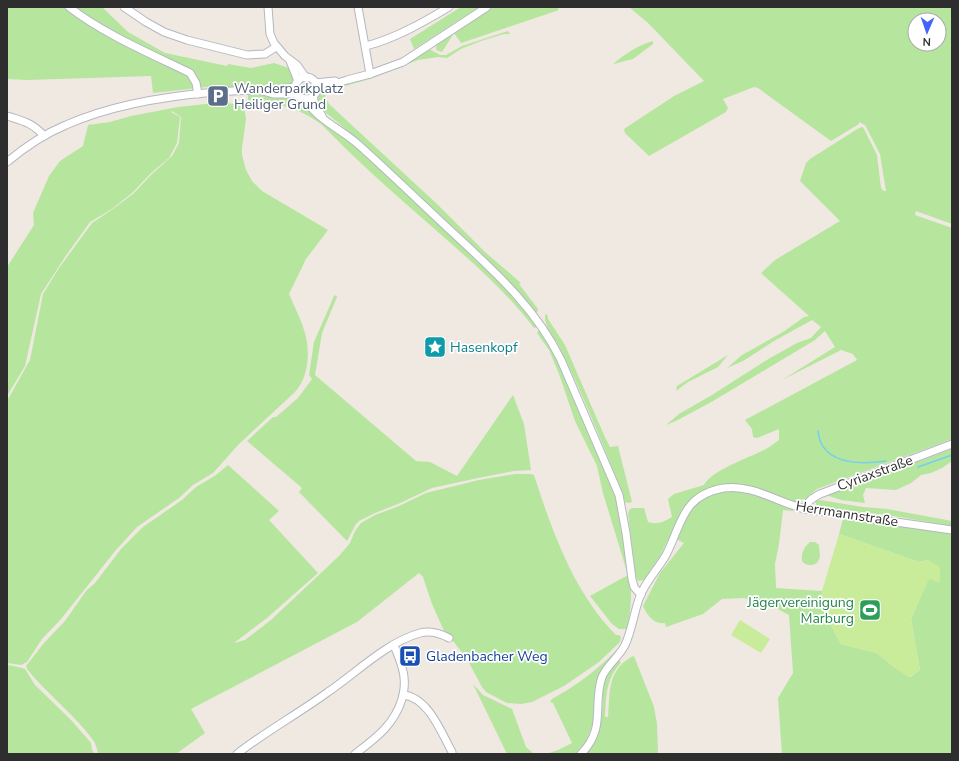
<svg xmlns="http://www.w3.org/2000/svg" width="959" height="761" font-family="'Nunito Sans',sans-serif">
<rect width="100%" height="100%" fill="#efe9e1"/>
<g fill="#b6e59e" fill-rule="evenodd">
<path d="M7,7H102L128,32L165,53L227,66L228,64L251,68L274,63L292,69L293,79L291,85L287,87H207L153,93L151,76L27,80L7,79Z"/>
<path d="M461,7H479L414,49L410,39Z"/>
<path d="M490,7H557L559,10L461,43L454,33L442,52L436,50L437,41Z"/>
<path d="M629,7H952V224L916,211L915,215L952,228V439L817,489L805,499L797,500L793,511L783,510L779,544L775,564L776,588L822,591L828,620L841,644L877,653L894,667L910,677L920,670L911,619L929,578L939,582L928,560L919,562L839,534L843,519L952,533V754H782L778,698L793,673L789,615L778,609L744,598L722,599L703,614L666,627L665,623C654,625 647,615 643,606L660,573L684,543L670,536L660,556L644,580L638,581L636,577L628,514L629,510L632,508H644L648,522C657,525 664,522 672,517L668,499L674,494L704,485C712,470 751,457 766,449C771,446 775,443 779,440V429L757,438L753,437L752,429L745,420L857,360L853,354L841,350L782,380L835,347L825,331L815,340L713,401L676,421L666,425L679,414L712,395L770,358L797,343L811,338L821,327L812,320L774,341L743,361L727,368L742,355L783,332L804,317L809,316L761,273L775,260L840,221L800,181L806,163L810,159L859,128L863,127L877,155L881,188L884,191H886L880,154L865,125L859,122V124L831,141L758,88L754,87L723,99L728,108L726,112L649,156L625,133L624,129L674,96L704,81L648,23ZM915,20H939V44H915Z"/>
<path d="M508,31L510,34H504L481,41L461,49L447,58L438,57L418,60L370,79L327,91L325,96L329,104L437,204L485,252L521,283L519,284L538,309L537,313L521,294L483,255L364,144L325,112L319,104L318,99L319,95L323,91L427,50H431L440,55H446L462,46Z"/>
<path d="M653,41V44L633,59L613,64C625,54 638,45 653,41Z"/>
<circle cx="306" cy="89" r="6"/>
<path d="M248,93L295,97L303,103L360,149L479,260L515,297L538,327L534,328C507,292 472,262 438,232C398,197 358,162 321,124C295,106 279,104 248,101Z"/>
<path d="M224,102L242,106H244L246,119L242,148V155L246,170L252,181L262,191L328,230L306,259L289,294C300,320 311,336 307,365C305,376 302,384 295,392L239,444L213,473L193,485L179,498L137,527L116,550L61,619L42,639L27,662L21,665L7,663V401L30,360L43,294L59,268L92,223L113,209L133,194L152,174L172,156L179,143L181,117L172,111L171,112L180,117L177,143L169,158L151,173L132,193L112,209L90,222L65,257L41,294L25,366L7,396V267L34,225L33,213L49,176L60,161L83,146L88,125L110,122L131,116L178,107Z"/>
<path d="M336,295L337,297L322,333L315,375L416,461L430,462L457,476L513,395L524,424L531,470L514,471L478,478L432,488L398,504L375,513L359,521L356,524L347,541L299,492L302,488L247,441L273,417H276L298,398L312,379L309,375L314,342L334,296Z"/>
<path d="M547,314L548,319L565,345L604,435L610,447L618,446L632,502L628,503L625,502L620,487C601,440 582,393 560,348C555,338 544,327 545,315Z"/>
<path d="M539,330H543L554,348L617,496L631,592C631,605 630,617 626,629H619L612,624L590,596L628,575L603,493L597,466L575,421L559,374L549,350L537,333Z"/>
<path d="M728,355L718,367L688,382L676,391L677,386Z"/>
<path d="M952,449V461L942,468L931,473L921,475L911,483L896,490L866,488L863,495L865,503L841,500L829,496L828,495Z"/>
<path d="M228,465L279,511L269,520L318,573L267,618L234,643L245,640L271,620L340,555L350,543L355,531L361,523L375,515L399,506L426,493L479,480L515,474H531L534,475C552,531 574,593 616,635H619L621,637L620,642L599,662L564,686L532,702L521,704L507,703L486,692L482,687L467,659L450,637L445,633L432,604L423,577L419,573L357,622L191,709L205,733L176,754H98C97,749 96,744 93,740C74,714 47,694 27,669L26,666L44,643L65,621L86,591L95,583L121,549L143,527L182,500L196,487L216,475Z"/>
<path d="M820,500L863,507L887,509L952,521V526L888,515L824,508L816,505V501Z"/>
<path d="M810,542H815L819,545L820,557L817,563C812,566 805,566 802,561C801,553 804,547 810,542Z"/>
<path d="M620,647V648L600,673L594,721L586,742L576,754H546L558,750L572,743L553,703L550,702L552,699C578,685 599,668 620,647Z"/>
<path d="M634,656L654,707L657,724L658,754H585L600,726L602,716L603,687L605,678L618,659L621,663C606,678 606,696 605,717H608C610,698 607,678 623,663C627,660 630,657 634,656Z"/>
<path d="M8,665L22,668L25,669L35,685L72,721L91,743L92,750L95,754H7V666Z"/>
<path d="M473,684L483,695L512,709L526,747L533,753L540,754H507Z"/>
</g>
<g fill="#c9ec9a">
<path d="M839,534L919,562L928,560L940,567V582L929,579L911,619L920,670L909,677L894,667L877,653L841,644L828,620L822,591Z"/>
<path d="M740,620L770,639L761,653L731,635Z"/>
</g>
<g fill="none" stroke-linecap="round" stroke-linejoin="round">
<g stroke="#75cff0" stroke-width="1.5">
<path d="M818,431C819,435 819,440 821,443C832,465 865,464 886,461"/>
<path d="M918,467L952,455"/>
</g>
<g stroke="#b4b7c1" stroke-width="9">
<g id="minor">
<path d="M69,7C104,34 149,53 190,73L196,83L198,94"/>
<path d="M124,7L146,22L164,32L187,40L247,55L265,54L276,47"/>
<path d="M268,7L270,34L274,43L285,56L297,65L306,78"/>
<path d="M358,7L370,74"/>
<path d="M366,46C396,38 422,23 449,7"/>
<path d="M290,61L298,81"/>
<circle cx="306" cy="88" r="11"/>
<path d="M315,83L335,81"/>
<path d="M316,90L347,80L370,74L403,62L487,7"/>
<path d="M263,91L273,94H296"/>
<path d="M313,97L315,104L322,116"/>
<path d="M305,99C318,121 342,129 360,146C391,174 421,203 451,231C493,270 536,308 561,360L619,495L626,533L632,579L634,587L641,595"/>
<path d="M7,116C23,121 33,123 44,136"/>
<path d="M7,162C25,147 44,134 66,125C111,105 167,96 216,92C243,90 269,91 295,87"/>
<path d="M805,509C807,501 813,498 820,494L952,444"/>
<path d="M403,695C428,697 441,732 452,752"/>
<path d="M237,754C266,731 298,714 328,692C356,673 387,642 420,633C431,630 440,633 449,638"/>
<path d="M355,754C376,738 394,725 402,699C404,692 405,685 404,677C403,666 398,656 394,645"/>
<path d="M581,754C607,727 592,706 602,677C607,665 619,657 625,645C632,630 634,612 640,596C646,581 658,569 666,555C682,524 682,495 724,488C752,484 779,503 805,509L952,530"/>
</g>
</g>
<use href="#minor" stroke="#fff" stroke-width="7"/>
</g>
<defs>
<g id="parking-square" transform="scale(1.15)"><rect x="-9" y="-9" width="18" height="18" rx="4" fill="#5c6f8a" stroke="#fff"/><path d="M-3.5-5.5H1a3.5 3.5 0 0 1 0 7H-1V5.5H-3.5ZM-1-3.4V-.6H.8a1.4 1.4 0 0 0 0-2.8Z" fill="#fff"/></g>
<g id="sight-square" transform="scale(1.15)"><rect x="-9" y="-9" width="18" height="18" rx="4" fill="#0f9aa8" stroke="#fff"/><path d="M0-6L1.8-2.2L6-1.7L2.9 1.2L3.7 5.4L0 3.3L-3.7 5.4L-2.9 1.2L-6-1.7L-1.8-2.2Z" fill="#fff"/></g>
<g id="stadium-square" transform="scale(1.15)"><rect x="-9" y="-9" width="18" height="18" rx="4" fill="#2e9e5b" stroke="#fff"/><path d="M0-5a6.5 5 0 1 0 0 10a6.5 5 0 1 0 0-10ZM-3.5-1.8h7v3.6h-7Z" fill="#fff"/></g>
<g id="bus-square" transform="scale(1.15)"><rect x="-9" y="-9" width="18" height="18" rx="4" fill="#1a4fb4" stroke="#fff"/><path d="M-5-6H5V4H4V6H2V4H-2V6H-4V4H-5ZM-3.5-4V0h7V-4ZM-3.5 1.2v1.5H-2V1.2ZM2 1.2v1.5H3.5V1.2Z" fill="#fff"/></g>
</defs>
<g fill-rule="evenodd">
<use href="#parking-square" x="218" y="96"/>
<use href="#sight-square" x="435" y="347"/>
<use href="#stadium-square" x="870" y="610"/>
<use href="#bus-square" x="410" y="656"/>
</g>
<g text-anchor="middle" dominant-baseline="central" stroke-width="3.5" stroke-linejoin="round" paint-order="stroke">
<g font-size="14" fill="#4e5e75" stroke="#fff" text-anchor="start">
<text x="234" y="88">Wanderparkplatz<tspan x="234" dy="16">Heiliger Grund</tspan></text>
</g>
<g font-size="14" fill="#0d838f" stroke="#fff" text-anchor="start">
<text x="450" y="347">Hasenkopf</text>
</g>
<g font-size="14" fill="#2e2e2e" stroke="#fff">
<text transform="translate(875 473) rotate(-20)">Cyriaxstraße</text>
<text transform="translate(847 514) rotate(9)">Herrmannstraße</text>
</g>
<g font-size="14" fill="#27864d" stroke="#fff" text-anchor="end">
<text x="854" y="602">Jägervereinigung<tspan x="854" dy="16">Marburg</tspan></text>
</g>
<g font-size="14" fill="#164399" stroke="#fff" text-anchor="start">
<text x="426" y="656">Gladenbacher Weg</text>
</g>
</g>
<rect width="959" height="761" fill="none" stroke="#2e2e2e" stroke-width="16"/>
<g transform="translate(927 32) rotate(182)"><circle r="19" fill="#ffffff" stroke="#ababab"/>
<path d="M0-3L7 15L0 10L-7 15Z" fill="#4264fb"/>
<text y="-6" font-size="11" font-weight="bold" text-anchor="middle" fill="#2e2e2e">N</text>
</g>
</svg>
